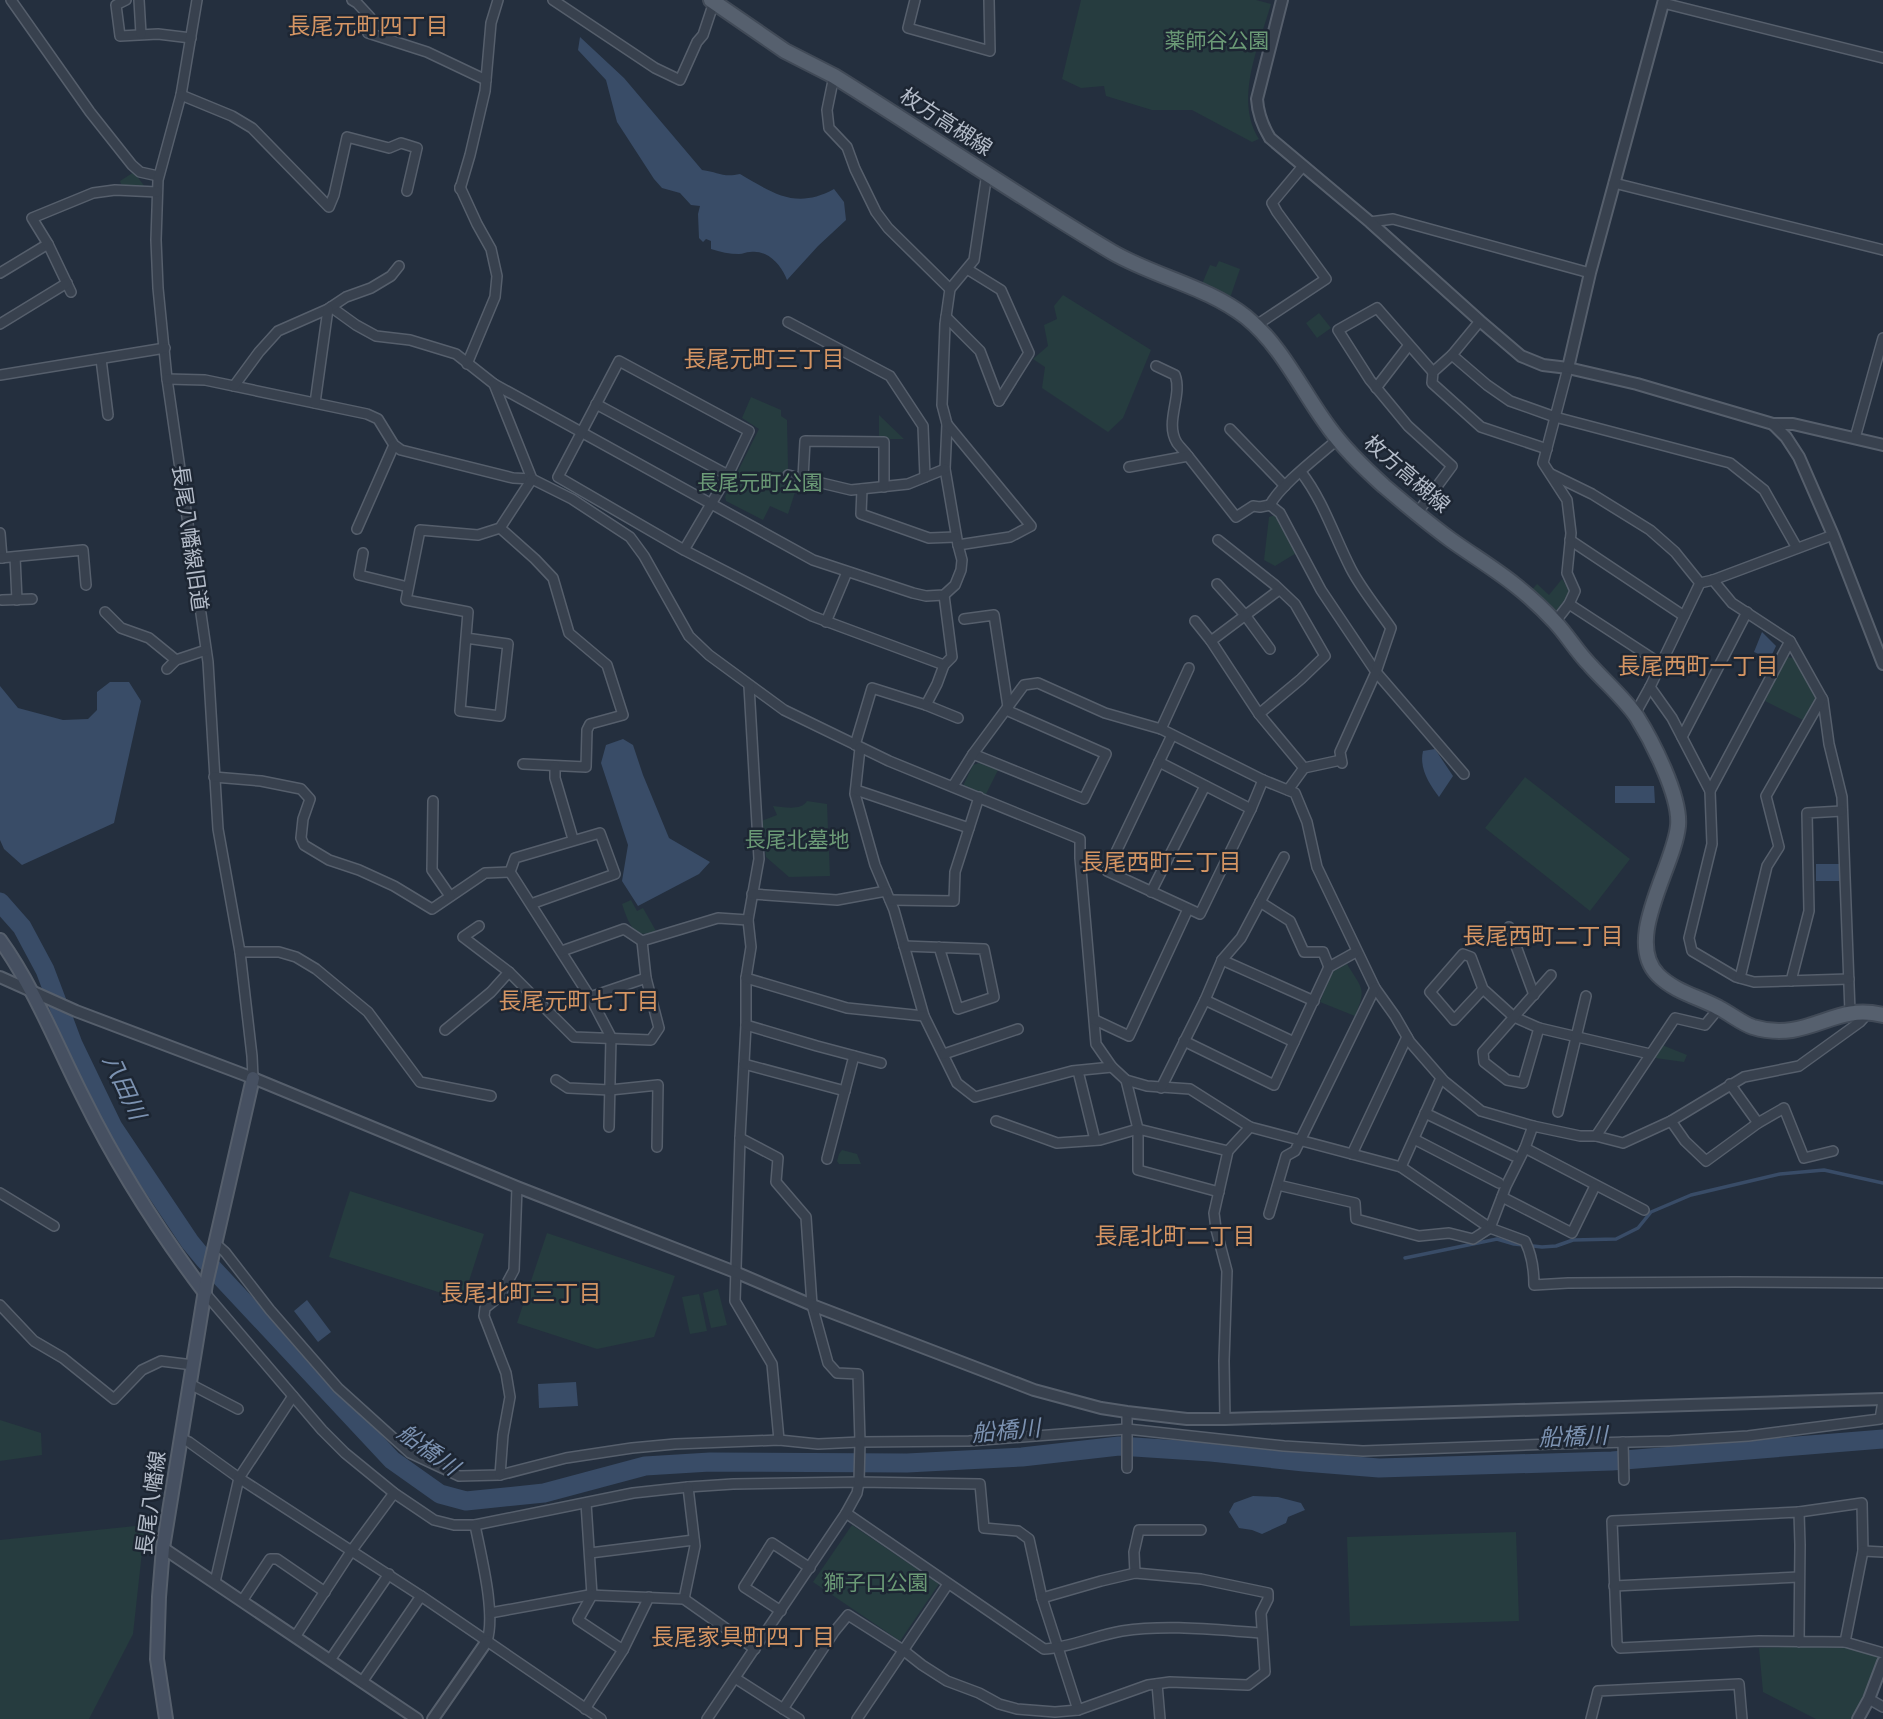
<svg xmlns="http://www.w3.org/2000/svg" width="1883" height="1719" font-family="'Roboto Condensed','Noto Sans JP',sans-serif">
<rect width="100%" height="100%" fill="#242f3e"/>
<g fill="#263c3f">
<path d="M1081,0H1256L1271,4C1259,46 1234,99 1259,139L1252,142L1192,110H1152L1106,96L1104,86L1081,88L1062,79Z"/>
<path d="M134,172L145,187C136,190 129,188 121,184L120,181Z"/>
<path d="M1219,261L1240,269L1230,298L1202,284L1210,265L1216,267Z"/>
<path d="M1063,295L1151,350L1123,418L1108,432L1042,388L1045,367L1033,359L1048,346L1044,325L1057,319L1054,306Z"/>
<path d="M1319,313L1331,328L1317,338L1306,323Z"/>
<path d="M751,397L781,410V416L787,420L788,468L786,479L798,483L788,514L770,506L763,520L726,501L725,497L759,429L742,418Z"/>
<path d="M879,415L904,439H879Z"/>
<path d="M1275,515L1285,527L1298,552L1275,566L1264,560L1269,517Z"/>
<path d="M1562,579L1568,588L1569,595L1554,613L1530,592L1537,584L1549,595Z"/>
<path d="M1787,657L1793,658L1815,694V700L1805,721L1765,701Z"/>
<path d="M979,763L998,770L985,796L963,786L973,765Z"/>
<path d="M1525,777L1630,859L1590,911L1485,828Z"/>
<path d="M807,801L827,804L830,876L789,877L766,857L761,821L777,815L773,806C784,807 801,811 807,801Z"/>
<path d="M631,900L637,911L643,908L656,931C633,941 628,921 622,904Z"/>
<path d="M1347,964C1362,989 1367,988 1355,1016L1320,1002L1332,972Z"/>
<path d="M1662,1045L1687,1055L1684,1062L1655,1058Z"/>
<path d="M842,1150L857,1154L861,1164H839L837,1161L839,1154Z"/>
<path d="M350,1191L484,1234L463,1300L329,1257Z"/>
<path d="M547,1233L675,1276L654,1337L597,1349L517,1323Z"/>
<path d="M718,1289L727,1325L711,1328L703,1293Z"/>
<path d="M699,1294L707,1331L690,1334L682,1297Z"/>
<path d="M0,1420L41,1433L42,1455L0,1461Z"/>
<path d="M145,1525L133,1634L89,1719H0V1540Z"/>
<path d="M852,1525L939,1584L900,1641L813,1582Z"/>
<path d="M1516,1532L1519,1621L1350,1626L1347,1537Z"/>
<path d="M1843,1645L1876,1654L1880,1658L1853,1719H1816L1763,1692L1759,1648Z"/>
</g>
<g fill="#394c67">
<path d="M580,37L624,78L702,170C718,172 723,178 740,174C773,193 796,210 834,189L844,202L846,220L818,246L787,280C782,266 768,249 750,252C746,252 743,254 739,254C730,254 720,252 711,249V241L706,239L703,242L699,238L698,214L700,206L691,205L680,193L662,188L654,179L617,122L606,80L578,50Z"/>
<path d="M1762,632L1776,646L1770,659L1754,652Z"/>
<path d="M110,682H129L141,701L114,823L22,865L4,849L0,840V686L18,708L63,720L88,719L97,710V692Z"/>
<path d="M623,739L633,745L643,775L669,838L710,862L699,874L638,906L622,881L628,845L601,763L606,745Z"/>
<path d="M1435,749L1453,776L1439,797C1429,784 1419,768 1423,751Z"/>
<path d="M1615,786H1654L1655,803H1615Z"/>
<path d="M1816,864H1839L1840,881H1816Z"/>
<path d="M307,1300L331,1332L318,1342L294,1311Z"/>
<path d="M576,1382L578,1406L539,1408L538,1384Z"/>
<path d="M1253,1496L1278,1497L1301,1503L1305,1510L1288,1517L1286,1523L1262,1534L1252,1530L1239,1528L1229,1512L1234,1503Z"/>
</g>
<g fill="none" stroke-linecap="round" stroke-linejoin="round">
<path stroke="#394c67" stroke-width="3.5" d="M1405,1258L1497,1239L1514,1244L1542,1247L1556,1246L1573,1240L1616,1239L1638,1228L1651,1212L1691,1195L1780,1174L1824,1170L1883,1183"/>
<path stroke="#394c67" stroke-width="19" d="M0,902L22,927L45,970L73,1044L113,1127L190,1242L204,1259L392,1460L440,1494L466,1501L544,1493L645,1466L710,1462L907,1463L1022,1457L1119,1446L1211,1452L1304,1462L1379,1468L1612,1461L1883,1439"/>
<g stroke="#565f6c" stroke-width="12">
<g id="minor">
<path d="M11,0L90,112L132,165L140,172L158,176"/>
<path d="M126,0L116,5L120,36L158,34L191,38"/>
<path d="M139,0L141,34"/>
<path d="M197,0L181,95L158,180L156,240L158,288L167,379L208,662L218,829L240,952L252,1056L253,1078"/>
<path d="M352,0L357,3L370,17L368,33L427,52L486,80"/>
<path d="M553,0L655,68L680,80L697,42L703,35L714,2"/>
<path d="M915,0L908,28L990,51L989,0"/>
<path d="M1663,3L1883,58"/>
<path d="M834,76L827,110L829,128L847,147L855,169L876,212L888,228L950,289"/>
<path d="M181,95L232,116L252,128L329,207L334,195L347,137L389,148L401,143L417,148L407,191"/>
<path d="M1614,183L1883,250"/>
<path d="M460,187L477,224L491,249L497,276L495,297L467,364"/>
<path d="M460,189L470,155L485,91L491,23L498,0"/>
<path d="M1370,222L1393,219L1590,273"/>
<path d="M967,269L1001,290L1029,353L999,401"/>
<path d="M0,273L48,244"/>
<path d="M71,292L48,244L32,218L93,193L115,190L157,192"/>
<path d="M331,307L356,325L376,336L410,340L456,354L494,384L813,560L913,593L926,596L944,595L955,585L961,570L962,560L958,545L945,469L947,424L942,405L945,324L950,289L974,260L987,173"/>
<path d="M946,317L980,351L999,401"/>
<path d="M1480,321L1452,355L1433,372L1432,383L1481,427L1547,449"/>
<path d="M788,322L890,376L923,426L925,477"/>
<path d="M0,324L67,283"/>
<path d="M1255,326L1326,279L1277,212L1272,203L1303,166"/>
<path d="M1452,355L1487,385L1510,401L1555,417L1730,463L1764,490L1797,548"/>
<path d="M101,359L108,415"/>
<path d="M1156,366L1175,375C1183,396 1164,422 1177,443C1180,447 1185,452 1188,456"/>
<path d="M0,375L165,348"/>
<path d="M167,379L205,380L367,414L378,419L394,445L401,450L513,478L532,479L572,499L630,537L644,556L689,636L709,655L784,710L889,761L1080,839V858L1096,1044L1112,1067L1126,1080L1147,1086L1190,1089L1250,1127L1401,1167L1490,1228L1525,1241C1532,1255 1534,1270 1534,1285L1568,1283L1735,1282L1883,1283"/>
<path d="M494,384L532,479"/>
<path d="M234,386L259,352L278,331L328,309L346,297L371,288L391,276L399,266"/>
<path d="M1376,388L1409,345"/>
<path d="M315,403L328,309"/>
<path d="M596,404L728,475"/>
<path d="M947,424L1031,526L1010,537L958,545"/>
<path d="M1230,429L1285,486"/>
<path d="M1855,438L1883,338"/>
<path d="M1129,467L1188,456L1236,517L1253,506L1260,507L1270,505L1280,513L1321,590L1376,672L1464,774"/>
<path d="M1301,472C1324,502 1334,536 1351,569C1362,590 1378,609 1391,628L1376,672L1340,752L1342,763"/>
<path d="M1551,474L1592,494L1650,530L1675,552L1700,583L1713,580L1833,535"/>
<path d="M788,475L851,490L908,484L945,469"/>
<path d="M803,478L805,441L884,442V487"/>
<path d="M862,489L861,514L929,538L956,537"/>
<path d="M1270,505C1280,485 1320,455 1338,439"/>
<path d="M1418,512L1452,466L1408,426L1370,380L1338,330L1377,308L1433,372"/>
<path d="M500,528L535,559L553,578L569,633L607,665L623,715L590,724L587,730L586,767L523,764"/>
<path d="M357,529L394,445"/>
<path d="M0,533L2,558"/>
<path d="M1218,540L1275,585L1295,604L1325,656L1301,679L1259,714"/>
<path d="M1570,540L1684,616"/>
<path d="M684,550L728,475L749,431L619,361L558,477L684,550L812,616L944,665L952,657L944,595"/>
<path d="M363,553L359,575L408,587"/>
<path d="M15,557L17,600"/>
<path d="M0,558L83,550L86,585"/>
<path d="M1713,580L1732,603L1790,641L1823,700L1829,744L1842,797L1850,1012"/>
<path d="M1217,584L1245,615L1270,649"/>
<path d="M2,600L32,599"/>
<path d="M1569,604L1661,664"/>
<path d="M105,612L121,628L149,638L176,660"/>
<path d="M964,619L994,615L1008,707"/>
<path d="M1195,621L1211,641L1259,714L1304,768"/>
<path d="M826,622L847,572"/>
<path d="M1555,622L1569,604L1575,591L1567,573L1571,533L1567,500L1543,463L1568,368"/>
<path d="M466,638L508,644L500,716L460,711L468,612L406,600L420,530L478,535L500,528L532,479"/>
<path d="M1211,641L1279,590"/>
<path d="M167,669L176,660L206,650"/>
<path d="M749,686L759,859L748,920L751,947L746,978V1025L740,1138L735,1301L772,1364L779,1440"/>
<path d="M1650,687L1672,718L1710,791L1712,844L1689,938L1692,951L1736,977L1754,982L1849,979"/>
<path d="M926,705L937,684L944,665"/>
<path d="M1635,714L1650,687L1700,583"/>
<path d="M1161,729L1189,668"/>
<path d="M1172,735L1107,871L1200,914L1251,809L1263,780"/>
<path d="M1682,737L1747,612"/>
<path d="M855,745L872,688L926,705L958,718"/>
<path d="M860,748L855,794L875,865L894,910L924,1016L957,1083L975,1097L1072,1071L1112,1067"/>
<path d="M973,754L1084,799L1106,754L1006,710"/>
<path d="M1159,762L1251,809"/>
<path d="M555,766V778L573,839"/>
<path d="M214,777L261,781L301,789L310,799L303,819L301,838L304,845L329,860L359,870L394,886L432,909L485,873L510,872"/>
<path d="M953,786L973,754L1024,685L1038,683L1105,713L1161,729L1263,780L1295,793L1307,822L1317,867L1375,988L1395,1016L1410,1042L1444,1081L1481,1111L1533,1126"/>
<path d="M856,790L969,828"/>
<path d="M1288,790L1304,768L1341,760"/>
<path d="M1710,791L1790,641"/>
<path d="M433,801L432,870L450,896"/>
<path d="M1151,892L1205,786"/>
<path d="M752,894L837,900L886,891"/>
<path d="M890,900L954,901L955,872L979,797"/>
<path d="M1260,902L1290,921L1304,952H1323L1329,967"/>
<path d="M531,904L615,874L600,833L515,858L510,872L590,997L611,1037L609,1127"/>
<path d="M479,926L463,937L509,972L574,1037L651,1040L659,1028L646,978L642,941"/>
<path d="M1509,927L1534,995"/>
<path d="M904,946L984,949L994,997L958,1009L939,947"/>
<path d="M562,951L624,929L642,941L718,918L748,920"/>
<path d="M240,952H279L296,957L316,969L368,1012L420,1082L491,1096"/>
<path d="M1222,960L1314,1001"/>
<path d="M746,978L847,1008L924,1016"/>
<path d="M1740,978L1767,866L1779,847L1766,796L1822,698"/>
<path d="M1791,981L1809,911L1807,813L1842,811"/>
<path d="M1483,989L1454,1020L1430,992L1463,954L1471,957L1483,989L1514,1017L1539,1028L1650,1054"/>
<path d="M590,997L646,978"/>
<path d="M1205,1000L1294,1042"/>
<path d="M1095,1020L1129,1036L1188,909"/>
<path d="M746,1025L817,1046L881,1063"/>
<path d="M1539,1028L1523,1083L1507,1080L1484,1062L1483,1052L1551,975"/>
<path d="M445,1030L491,992L509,972"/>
<path d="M1184,1041L1274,1085L1329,967L1356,952"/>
<path d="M944,1054L1018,1029"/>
<path d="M744,1064L845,1091"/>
<path d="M1078,1071L1095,1140"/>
<path d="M556,1080L568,1088L610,1090L658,1085L657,1147"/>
<path d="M1126,1080L1138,1129V1170L1219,1192"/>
<path d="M1730,1084L1758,1123"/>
<path d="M1161,1088L1205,1000L1222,960L1241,938L1284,857"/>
<path d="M1558,1112L1586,996"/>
<path d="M1425,1113L1514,1156"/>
<path d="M996,1121L1057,1143L1100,1140L1138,1129L1228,1151"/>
<path d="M1671,1121L1685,1141L1706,1161L1758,1123L1784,1108L1804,1158L1833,1151"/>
<path d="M1596,1136L1675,1018L1705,1025L1719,1008"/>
<path d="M1414,1139L1499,1183"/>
<path d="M1525,1148L1644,1210"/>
<path d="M1352,1154L1407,1037"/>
<path d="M827,1159L854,1056"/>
<path d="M1401,1167L1441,1078"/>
<path d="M1278,1185L1355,1203L1356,1219L1419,1236L1449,1233L1473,1239L1490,1228L1506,1186L1525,1148L1533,1126L1580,1136H1596L1623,1143L1671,1121L1744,1077L1799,1066L1860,1022L1869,1012"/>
<path d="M0,1193L54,1226"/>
<path d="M1502,1197L1572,1233L1595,1186"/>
<path d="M1269,1214L1286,1156L1295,1151L1375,988"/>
<path d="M216,1244L225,1252L270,1310L338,1388L410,1453L459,1476L500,1475L566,1458L632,1448L675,1444L779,1440L818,1444L860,1442L969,1441L1127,1429L1284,1446L1363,1451L1552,1444L1670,1441L1748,1436L1880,1419L1883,1401"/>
<path d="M205,1293L322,1430L345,1453L394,1493L434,1520L454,1525H475L633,1493L688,1487L733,1484L859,1482L980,1484L984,1528L1018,1531L1029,1539L1042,1598L1078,1710"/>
<path d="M0,1305L34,1341L63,1358L114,1399L142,1370L161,1361L193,1365"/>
<path d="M190,1384L238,1409"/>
<path d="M1225,1419L1224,1361L1227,1271L1216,1229L1214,1213L1228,1151L1250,1127"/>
<path d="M180,1438L189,1442L239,1478L421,1596L601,1719"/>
<path d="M1623,1442L1624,1480"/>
<path d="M1127,1468V1412"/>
<path d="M500,1475L503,1435L510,1397L506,1373L484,1316L485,1308L500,1296L514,1270L517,1187"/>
<path d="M586,1503L592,1595L578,1620L623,1650"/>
<path d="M1799,1512L1862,1503L1863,1551L1845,1642"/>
<path d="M846,1513L1044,1649C1068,1648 1097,1635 1122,1631C1168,1624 1216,1630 1262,1633"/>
<path d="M475,1525C481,1556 496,1613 487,1641"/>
<path d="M1863,1551L1883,1552"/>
<path d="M590,1553L694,1540"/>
<path d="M1135,1573L1134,1552L1139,1530H1201"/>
<path d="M215,1582L239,1478L293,1396"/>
<path d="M1614,1586L1799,1577"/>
<path d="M684,1599L695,1546L688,1487"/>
<path d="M242,1601L270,1559H277L325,1592"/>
<path d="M781,1611L744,1587L772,1543L810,1568"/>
<path d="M490,1613L589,1595L684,1599L755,1649"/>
<path d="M295,1637L352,1550L394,1493"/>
<path d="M1799,1642L1800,1545L1799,1512L1612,1521L1617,1644L1620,1648L1759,1641L1845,1642L1883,1653"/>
<path d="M330,1660L389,1574"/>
<path d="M735,1678L799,1719"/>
<path d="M362,1682L421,1596"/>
<path d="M1157,1684L1160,1719"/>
<path d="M1869,1699L1883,1707"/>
<path d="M585,1709L623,1650L649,1597"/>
<path d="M783,1709L834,1632L848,1615L903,1650L922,1665L947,1681L979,1693L999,1704L1017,1709L1055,1712L1078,1710L1148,1685L1170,1682L1248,1685L1265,1672L1261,1613L1268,1599V1593L1201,1579L1135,1573L1101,1581L1042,1598"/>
<path d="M707,1719L846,1513L857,1493L859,1482L860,1442L858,1374L837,1373L828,1363L812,1305L806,1217L776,1182L778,1158L740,1138"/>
<path d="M857,1719L948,1584"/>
<path d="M1591,1719L1598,1691L1739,1684L1742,1719"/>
</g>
</g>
<g stroke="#565f6c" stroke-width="14">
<g id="tertiary">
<path d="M1282,0L1257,99C1258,114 1262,125 1270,138L1370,222L1480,321L1521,356L1543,365L1568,368L1637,384L1773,424H1793L1883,445"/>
<path d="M1568,368L1590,273L1664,0"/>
<path d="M1773,424L1786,437L1799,457L1833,535L1883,664"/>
<path d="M0,977L76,1011L253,1078L517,1187L735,1272L812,1305L1034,1390L1101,1408L1127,1412L1187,1419H1225L1883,1399"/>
<path d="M163,1548L417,1719"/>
<path d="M433,1719L487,1641"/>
<path d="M1858,1719L1869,1699L1883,1662"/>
</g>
</g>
<g stroke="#565f6c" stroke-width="16">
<g id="secondary">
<path d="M0,940C35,989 56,1044 83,1097C117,1166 159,1232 205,1293"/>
<path d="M166,1719L157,1659L159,1597L163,1548L206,1284L253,1078"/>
</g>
</g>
<g stroke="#414a57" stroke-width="18">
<path id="primary" d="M711,0L785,51L834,76C927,134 1018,196 1112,252C1155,277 1206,286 1246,317C1283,347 1302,392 1330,429C1346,451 1364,468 1384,486C1404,503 1429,524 1451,540C1472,555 1495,569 1515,585C1529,596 1543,609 1555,622C1568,636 1577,652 1590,665C1605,682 1624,698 1637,717C1652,741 1681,797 1678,826C1674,867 1623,940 1658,975C1675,992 1699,997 1719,1008C1731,1014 1741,1023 1753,1027C1766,1031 1779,1032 1792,1030C1827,1024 1845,1006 1883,1015"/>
</g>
<use href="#minor" stroke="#38414e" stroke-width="9"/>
<use href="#tertiary" stroke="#38414e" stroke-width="10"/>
<use href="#secondary" stroke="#465061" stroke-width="12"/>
<use href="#primary" stroke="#56606e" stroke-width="14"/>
</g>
<g text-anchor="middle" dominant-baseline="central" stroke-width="5" stroke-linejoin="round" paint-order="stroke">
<g font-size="21" fill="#6b9a76" stroke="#1d2633">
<text x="1217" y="41">薬師谷公園</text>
<text x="760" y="483">長尾元町公園</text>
<text x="797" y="840">長尾北墓地</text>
<text x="876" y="1583">獅子口公園</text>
</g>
<g font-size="21" fill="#b4bcc9" stroke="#1d2633">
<text transform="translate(946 122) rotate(33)">枚方高槻線</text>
<text transform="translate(1407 474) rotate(41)">枚方高槻線</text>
<text transform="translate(190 538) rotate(82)">長尾八幡線旧道</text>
<text transform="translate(151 1503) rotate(-82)">長尾八幡線</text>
</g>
<g font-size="23" fill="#d59563" stroke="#1d2633">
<text x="368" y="26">長尾元町四丁目</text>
<text x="764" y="359">長尾元町三丁目</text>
<text x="1698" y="666">長尾西町一丁目</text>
<text x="1161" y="862">長尾西町三丁目</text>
<text x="1543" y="936">長尾西町二丁目</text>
<text x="579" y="1001">長尾元町七丁目</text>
<text x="1175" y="1236">長尾北町二丁目</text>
<text x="521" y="1293">長尾北町三丁目</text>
<text x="743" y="1637">長尾家具町四丁目</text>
</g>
<g font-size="23" font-style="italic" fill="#7c92b1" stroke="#1d2633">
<text transform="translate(124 1087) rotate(65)">八田川</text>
<text transform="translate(1006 1431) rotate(-5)">船橋川</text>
<text transform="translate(1573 1437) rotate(-2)">船橋川</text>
<text transform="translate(428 1450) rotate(36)">船橋川</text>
</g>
</g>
</svg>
